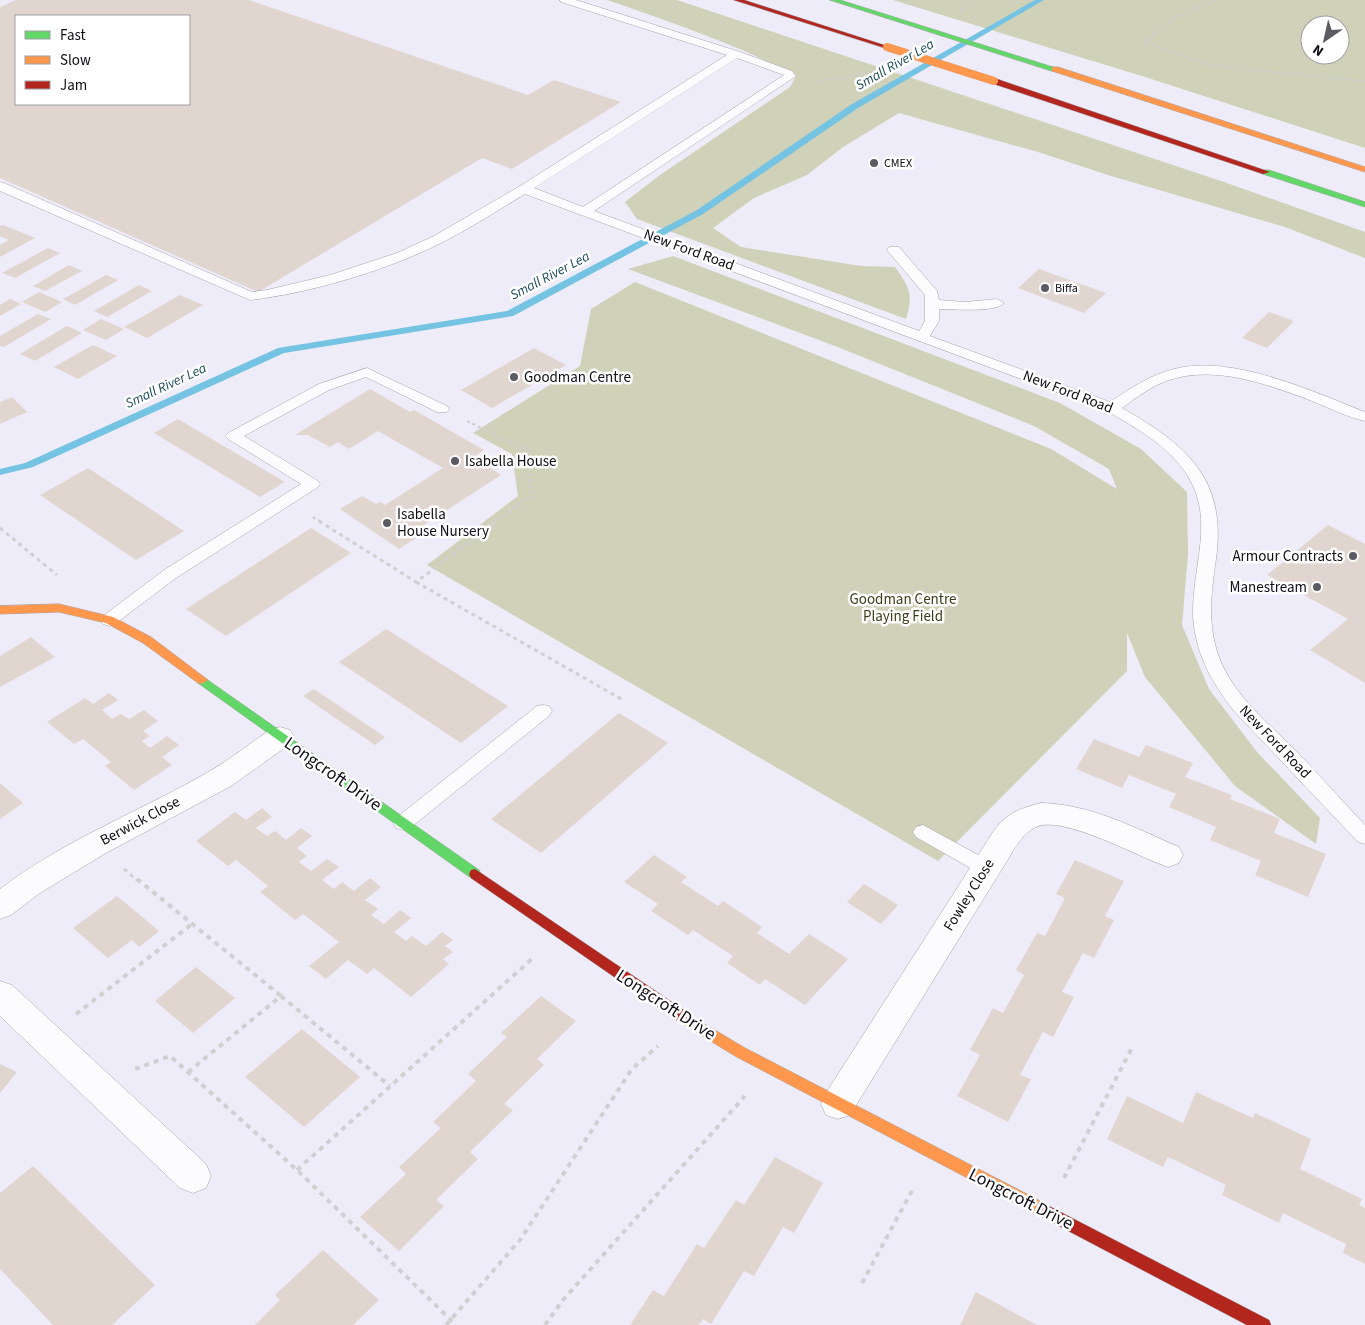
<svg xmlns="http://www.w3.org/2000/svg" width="1365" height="1325" font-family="'Source Sans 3',sans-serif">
<rect width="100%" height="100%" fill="#eeecf8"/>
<g fill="#cfd2b8" fill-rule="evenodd">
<path d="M607,0H677L1224,182L1365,232V258L1285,227L1108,175L1038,152L899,113L843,147L807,175L754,198L713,228L741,247L861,266L895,267C909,287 914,294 906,319L637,219L625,202L660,175L790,87L796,76C736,44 671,22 607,0Z"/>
<path d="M893,0H1365V148L1145,77ZM1310,25H1340V55H1310Z"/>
<path d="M673,256L1060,403L1141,449L1187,492L1188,554L1182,625L1209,689L1257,752L1320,818L1316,844L1235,786L1145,677L1127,633V671L938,861L427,565L518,496L512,454L473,433L580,366L591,309L635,282L1051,449L1117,489L1109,469L1034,426L835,346L628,269Z"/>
</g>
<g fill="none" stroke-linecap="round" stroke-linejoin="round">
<path fill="#74c3e2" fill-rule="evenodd" d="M1035,0H1044L858,108L703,214L513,316L284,353L33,467L0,475V469L25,463L278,348L507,311L697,210L852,104Z"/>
</g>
<g fill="#e1d5d0" fill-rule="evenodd">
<path d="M16,0H249L528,95L554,80L621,102L512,169L482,158L258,292L0,178V7ZM16,16H189V104H16Z"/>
<path d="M3,225L35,238L0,257V245L9,240L0,236V226Z"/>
<path d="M48,248L60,253L15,278L2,273Z"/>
<path d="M69,265L82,271L45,291L33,286Z"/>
<path d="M1039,269L1106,293L1084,313L1018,288Z"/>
<path d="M106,275L118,280L75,305L63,299Z"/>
<path d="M139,285L152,291L107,317L94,311Z"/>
<path d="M39,292L62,302L45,312L22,302Z"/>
<path d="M180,295L203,305L147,338L124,327Z"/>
<path d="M10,299L21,304L0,316V305Z"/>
<path d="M1269,312L1294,321L1267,348L1242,338Z"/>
<path d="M38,314L51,319L4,347L0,346V336Z"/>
<path d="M101,319L124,329L106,340L83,330Z"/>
<path d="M67,326L82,333L35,361L20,354Z"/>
<path d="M93,345L117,356L78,379L54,367Z"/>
<path d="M534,348L566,365L492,408L461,390Z"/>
<path d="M370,389L410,412L414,410L484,450L473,457L501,475L421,527L427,531L399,549L340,509L362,496L376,504L380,502L385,505L443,468L378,431L349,449L338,442L330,447L308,435H295Z"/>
<path d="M12,397L27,412L0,424V402Z"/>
<path d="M178,419L285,482L260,497L154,433Z"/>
<path d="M88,468L184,531L136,560L40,495Z"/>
<path d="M1328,525L1365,544V683L1310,650L1348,619L1267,575Z"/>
<path d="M311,528L351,553L226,636L186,609Z"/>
<path d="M386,629L508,706L461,743L339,662Z"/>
<path d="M31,637L55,657L0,687V656Z"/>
<path d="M314,689L385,737L375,745L303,696Z"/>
<path d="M109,693L118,700L102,710L112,719L121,714L129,719L144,710L158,721L143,731L150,736L142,741L150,748L167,736L179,745L162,757L172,765L134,790L105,766L111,762L83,739L74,744L47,722L85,698L93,704Z"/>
<path d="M619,713L668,743L541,853L491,819Z"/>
<path d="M1094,739L1139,757L1146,745L1193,763L1185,777L1232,795L1230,799L1280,819L1274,833L1326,854L1308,897L1255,875L1261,861L1210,840L1216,827L1169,807L1176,794L1129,775L1122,788L1076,769Z"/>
<path d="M0,783L23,803L0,819Z"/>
<path d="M262,808L272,817L256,828L267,836L275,831L286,840L301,828L312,836L297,848L307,856L299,862L311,871L327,859L339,867L322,880L334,889L342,882L354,891L370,878L381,887L365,900L378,909L371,915L384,924L400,910L411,918L394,932L406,941L412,936L426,946L442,932L453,940L445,946L453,952L443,959L449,964L411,997L374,968L367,974L348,960L326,979L309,966L339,942L303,914L295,920L260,892L268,886L236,860L228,866L196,841L235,812L246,820Z"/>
<path d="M654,855L687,877L681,882L718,906L723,901L762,927L757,933L789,954L809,934L848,959L805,1005L765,979L760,985L727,963L733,956L693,930L688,935L651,911L658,904L624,882Z"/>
<path d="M1075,860L1124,881L1105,916L1114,920L1094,958L1083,953L1062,992L1074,997L1053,1037L1043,1032L1020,1075L1031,1079L1008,1122L957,1096L980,1055L970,1050L993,1008L1003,1013L1024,975L1016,970L1037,933L1045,936L1065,898L1056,894Z"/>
<path d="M864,884L898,905L881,924L847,902Z"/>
<path d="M117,896L159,931L139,947L132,940L108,958L73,928Z"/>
<path d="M196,967L235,998L193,1033L155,1001Z"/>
<path d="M541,996L576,1021L537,1059L544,1065L504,1104L513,1110L470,1152L478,1159L436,1200L444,1206L399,1251L360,1217L406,1174L399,1167L441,1128L433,1122L476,1081L468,1074L507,1037L501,1033Z"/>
<path d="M302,1029L360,1077L304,1127L245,1077Z"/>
<path d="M0,1064L17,1072L0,1093Z"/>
<path d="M1196,1092L1253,1118L1255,1113L1311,1139L1300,1169L1362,1199L1359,1205L1365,1208V1264L1343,1253L1346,1244L1283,1213L1279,1223L1222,1195L1226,1185L1168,1157L1163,1167L1107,1139L1127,1096L1183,1123Z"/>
<path d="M775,1157L823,1183L794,1233L783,1227L754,1276L744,1271L711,1324L703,1319L699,1325H630L653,1290L664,1296L697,1244L704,1248L736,1200L744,1205Z"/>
<path d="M33,1166L155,1285L112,1325H53L0,1269V1193Z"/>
<path d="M323,1250L379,1300L353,1325H255L280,1300L275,1295Z"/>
<path d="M976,1292L1037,1325H960Z"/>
</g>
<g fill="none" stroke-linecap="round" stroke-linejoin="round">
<g stroke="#a5a3ad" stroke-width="1">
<g id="lane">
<path d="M560,0H576L740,52L792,71L796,76L594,211L919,331L925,321V295L887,250L889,247H899L937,291L939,300L965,302L997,299L1004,303C995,313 952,309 939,309V321L930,336L1110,402C1131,388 1150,375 1174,369C1231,354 1312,391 1365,412V421C1347,417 1329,408 1312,401C1264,383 1206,361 1157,385C1145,391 1133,400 1122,408C1187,445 1227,479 1216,559C1211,593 1207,624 1219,657C1234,697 1271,725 1300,755C1322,778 1343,802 1365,825V844L1358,842L1234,711C1211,682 1193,649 1193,611C1193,565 1214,521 1189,478C1171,447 1136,428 1107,411L525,194C498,210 471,228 443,242C388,270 311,293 250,300L0,191V182L4,183L252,292L267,290L330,275L397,253L434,236L520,186L727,55L561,2ZM737,58L784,75L583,207L534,188Z"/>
<path d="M367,368L447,406L449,409L447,412H437L366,377L329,390L244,436L318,481L320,484L318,487L176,578L115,624L109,626L103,624L100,620L103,616L164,570L301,484L228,439L225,436L228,433L319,384Z"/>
<path d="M543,705L549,706L552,711L549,716L410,828L403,830L396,828L393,823L396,818L537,706Z"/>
<path d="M923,825L993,863L996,868L993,873L986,876L979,873L916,837L913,832L916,827Z"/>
</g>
</g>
<g stroke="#a5a3ad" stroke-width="1">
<g id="street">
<path d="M280,727L290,730L294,737L290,744L231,786L106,853L40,893L11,915L0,919V889C64,840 141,811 210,771C231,759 250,743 270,730Z"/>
<path d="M1041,803C1090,804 1135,828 1179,847L1183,855L1179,863L1168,867C1140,858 1062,814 1036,827C1024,833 1016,845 1010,856L850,1115L838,1119L826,1115L821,1104L826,1093L993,832C1007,813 1018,809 1041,803Z"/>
<path d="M0,981L12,985L206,1164L211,1176L206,1188L193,1193L180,1188L0,1016Z"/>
</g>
</g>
<g stroke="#a5a3ad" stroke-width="1">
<g id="fast">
<path d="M830,0H840L1059,69L1052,71Z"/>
<path d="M1263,170H1269L1365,202V207L1263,174Z"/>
<path d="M202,676L479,870L481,874L479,878L475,879L471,878L198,683L196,680Z"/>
</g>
</g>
<g stroke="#a5a3ad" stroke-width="1">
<g id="slow">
<path d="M1052,67H1058L1365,167V172L1052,71Z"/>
<path d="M59,604L113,617L151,637L208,680L202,684L198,683L143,643L106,623L59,612L0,614V606Z"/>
<path d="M683,1011L745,1048L1048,1205L1051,1210L1048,1215L1043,1217L1038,1215L735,1056L678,1021L676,1017L678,1013Z"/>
</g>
</g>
<g stroke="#a5a3ad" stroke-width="1">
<g id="jam">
<path d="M734,0H744L890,47L885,48Z"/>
<path d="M991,79H997L1270,172L1263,174L991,83Z"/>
<path d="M475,869L688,1013L690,1017L688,1021L683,1023L678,1021L471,878L469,874L471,870Z"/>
<path d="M1043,1203L1269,1320L1271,1325H1247L1038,1215L1035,1210L1038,1205Z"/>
</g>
</g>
<g stroke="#d0d0d3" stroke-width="2" stroke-dasharray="2.5 2.5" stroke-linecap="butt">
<path d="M1215,0L1173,19L1145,42L1208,65L1365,81"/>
<path d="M961,12L974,0"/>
<path d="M818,81L857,76L868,72"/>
</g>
<g stroke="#d0d0d3" stroke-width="2.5" stroke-dasharray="3 3" stroke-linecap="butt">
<path d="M467,421L528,451L531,495L495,522"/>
<path d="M313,517L321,522"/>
</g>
<g stroke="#d0d0d3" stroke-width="3" stroke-dasharray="4 4" stroke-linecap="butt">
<path d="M319,521L416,582L497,521"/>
<path d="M0,528L57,575"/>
<path d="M416,582L623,700"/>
<path d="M124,869L138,881"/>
</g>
<g stroke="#d0d0d3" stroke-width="4" stroke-dasharray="5 5" stroke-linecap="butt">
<path d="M137,879L281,996"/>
<path d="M76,1014L192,924"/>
<path d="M135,1069L170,1056L297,1170L456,1325"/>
<path d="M188,1072L281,996L390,1086"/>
<path d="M297,1170L533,958"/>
<path d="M1064,1178L1133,1046"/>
<path d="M862,1283L914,1187"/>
<path d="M446,1325L520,1240L632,1069L658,1046"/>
<path d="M545,1325L563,1300L745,1096"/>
</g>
<use href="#lane" fill="#fcfcfe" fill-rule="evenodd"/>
<use href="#street" fill="#fcfcfe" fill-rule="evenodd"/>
<use href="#fast" fill="#63d668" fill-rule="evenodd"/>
<use href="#slow" fill="#ff974d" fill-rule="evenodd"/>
<use href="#jam" fill="#b3261e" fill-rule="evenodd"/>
<g stroke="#a5a3ad" stroke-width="8" stroke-linecap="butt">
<path id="slow-bridge" d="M887,47L994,81"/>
</g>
<use href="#slow-bridge" stroke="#ff974d" stroke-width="8"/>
</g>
<g fill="#5c5b64" stroke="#fff" stroke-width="2">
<circle cx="874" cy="163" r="5"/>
<circle cx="1045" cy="288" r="5"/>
<circle cx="514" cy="377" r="5"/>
<circle cx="455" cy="461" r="5"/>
<circle cx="387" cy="523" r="5"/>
<circle cx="1353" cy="556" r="5"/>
<circle cx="1317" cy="587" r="5"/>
</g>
<g text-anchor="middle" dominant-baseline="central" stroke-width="5" stroke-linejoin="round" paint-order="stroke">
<g font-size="12" fill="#0e0d15" stroke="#fff" text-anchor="start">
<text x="884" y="163">CMEX</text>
<text x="1055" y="288">Biffa</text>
</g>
<g font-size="14" font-style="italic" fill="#1b4b5b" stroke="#fff">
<text transform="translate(895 65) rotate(-30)">Small River Lea</text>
<text transform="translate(550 276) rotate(-28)">Small River Lea</text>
<text transform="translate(166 386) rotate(-25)">Small River Lea</text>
</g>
<g font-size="15" fill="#0e0d15" stroke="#fff">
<text transform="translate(689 250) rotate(20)">New Ford Road</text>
<text transform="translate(1068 392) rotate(21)">New Ford Road</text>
<text transform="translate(1275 742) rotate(46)">New Ford Road</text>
<text transform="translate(140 821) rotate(-28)">Berwick Close</text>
<text transform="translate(969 895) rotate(-58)">Fowley Close</text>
</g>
<g font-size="15" fill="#0e0d15" stroke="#fff" text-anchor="start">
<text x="524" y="377">Goodman Centre</text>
<text x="465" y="461">Isabella House</text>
<text x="397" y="514">Isabella<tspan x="397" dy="17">House Nursery</tspan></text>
<text x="1343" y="556" text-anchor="end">Armour Contracts</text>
<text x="1307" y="587" text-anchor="end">Manestream</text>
</g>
<g font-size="15" fill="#3b3e18" stroke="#fff">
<text x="903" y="599">Goodman Centre<tspan x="903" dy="17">Playing Field</tspan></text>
</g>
<g font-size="18" fill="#0e0d15" stroke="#fff">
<text transform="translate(333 774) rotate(35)">Longcroft Drive</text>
<text transform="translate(666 1005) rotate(33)">Longcroft Drive</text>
<text transform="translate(1021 1199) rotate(27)">Longcroft Drive</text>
</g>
</g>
<rect x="15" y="15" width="175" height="90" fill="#ffffff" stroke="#9f9ea1"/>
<rect x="25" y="31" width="25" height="8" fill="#63d668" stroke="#9f9ea1"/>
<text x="60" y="40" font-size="15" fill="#0e0d15">Fast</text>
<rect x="25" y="56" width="25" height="8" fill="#ff974d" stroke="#9f9ea1"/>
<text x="60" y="65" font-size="15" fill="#0e0d15">Slow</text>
<rect x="25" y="81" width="25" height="8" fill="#b3261e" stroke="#9f9ea1"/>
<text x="60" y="90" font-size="15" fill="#0e0d15">Jam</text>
<g transform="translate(1325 40) rotate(214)"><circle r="24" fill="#ffffff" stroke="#9f9ea1"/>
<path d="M0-4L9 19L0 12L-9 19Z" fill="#5c5b64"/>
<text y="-8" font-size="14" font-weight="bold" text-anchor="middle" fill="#0e0d15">N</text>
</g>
</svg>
